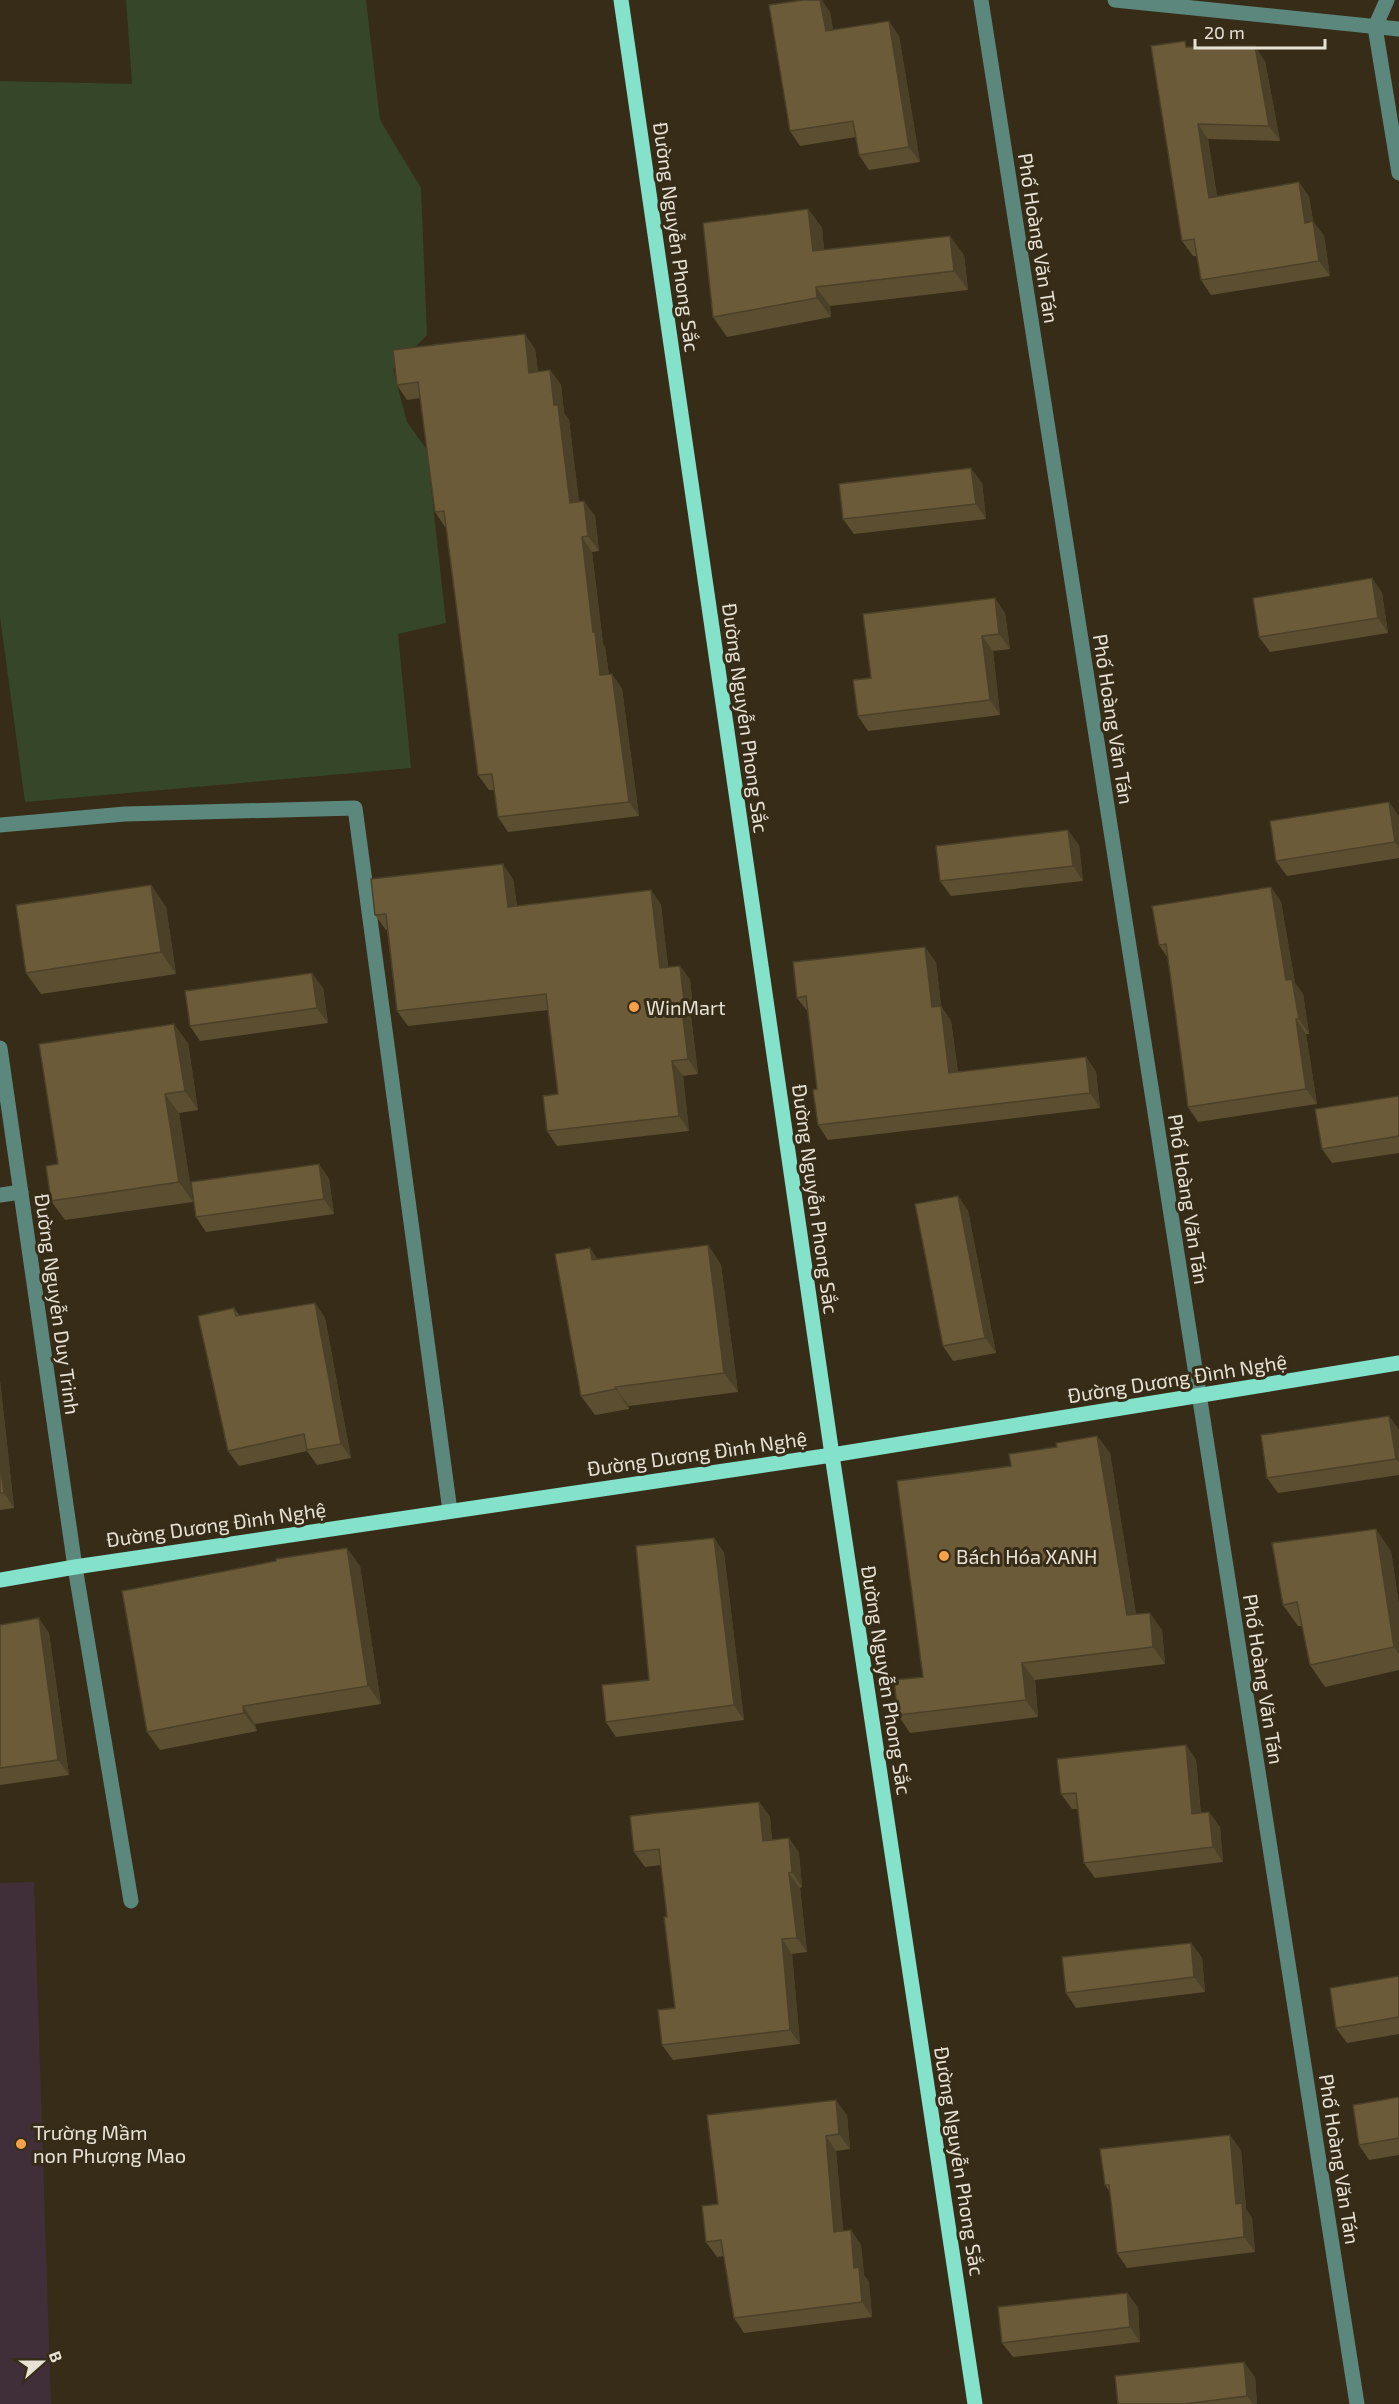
<svg xmlns="http://www.w3.org/2000/svg" width="1399" height="2404" font-family="'Exo 2',sans-serif">
<rect width="100%" height="100%" fill="#362c18"/>
<path fill="#402f39" d="M34,1882L51,2404H0V1883Z"/>
<path fill="#354629" d="M126,0H366L380,120L421,188L427,335L393,369L407,422L427,450L446,623L398,634L411,768L25,802L0,617V81L132,84Z"/>
<g fill="none" stroke-linecap="round" stroke-linejoin="round">
<g stroke="#5c877c" stroke-width="15">
<path d="M981,0L1357,2404"/>
<path d="M1115,0L1399,29"/>
<path d="M1387,0L1375,27L1399,173"/>
<path d="M0,825L125,814L355,808L450,1511"/>
<path d="M0,1048L75,1567L131,1901"/>
<path d="M0,1195L21,1192"/>
</g>
<g stroke="#84e1ca" stroke-width="15">
<path d="M621,0L832,1455L975,2404"/>
<path d="M0,1580L75,1567L832,1455L1399,1363"/>
</g>
</g>
<g fill="#5c4e31">
<path d="M830,12L833,30L899,36L920,162L869,170L859,155L856,137L800,146L790,131Z"/>
<path d="M1189,47L1265,61L1280,141L1208,139L1217,196L1299,182L1309,197L1313,221L1324,236L1330,276L1211,295L1201,280L1197,256H1193L1182,241Z"/>
<path d="M808,209L822,228L824,250L964,255L968,290L830,306L831,317L727,337L713,317Z"/>
<path d="M535,349L538,372L550,370L561,385L564,413L569,420L579,502L595,516L599,551L592,552L603,644L605,647L609,675L612,674L622,689L639,816L508,832L498,817L494,790H489L478,775L446,527H445L435,512L420,398L407,400L397,385Z"/>
<path d="M982,483L986,519L854,534L843,519Z"/>
<path d="M1372,578L1382,593L1388,633L1270,652L1259,637Z"/>
<path d="M1005,613L1010,649L993,651L1000,715L868,731L858,716Z"/>
<path d="M1389,802L1399,817V858L1287,876L1276,861Z"/>
<path d="M1079,845L1083,881L951,896L940,881Z"/>
<path d="M513,879L517,906L651,890L661,905L668,967L680,966L690,980L694,1016H691L698,1074L683,1076L689,1131L557,1146L547,1131L558,1094L548,1010L408,1026L397,1011L387,930H386L375,915Z"/>
<path d="M151,885L166,907L176,974L41,994L26,973Z"/>
<path d="M1271,887L1281,902L1295,983L1303,994L1309,1034H1306L1317,1104L1198,1122L1188,1107L1168,958L1159,945Z"/>
<path d="M936,962L941,1006L951,1021L958,1072L1086,1057L1096,1072L1100,1108L828,1140L818,1125L817,1089L808,1012L797,998Z"/>
<path d="M323,988L328,1023L200,1041L190,1026Z"/>
<path d="M188,1043L198,1110L179,1113L193,1202L65,1220L51,1201L58,1164Z"/>
<path d="M1399,1096V1153L1332,1163L1322,1149Z"/>
<path d="M319,1164L329,1179L334,1214L206,1232L196,1217Z"/>
<path d="M958,1196L968,1211L996,1353L953,1361L943,1346Z"/>
<path d="M708,1245L721,1265L738,1392L629,1406V1409L595,1415L581,1396L590,1248L597,1259Z"/>
<path d="M315,1303L325,1318L351,1458L317,1465L307,1451L239,1466L228,1451L234,1308L240,1316Z"/>
<path d="M0,1381L14,1508L0,1510Z"/>
<path d="M1389,1416L1399,1430V1475L1278,1493L1267,1478Z"/>
<path d="M1097,1436L1110,1453L1136,1614L1162,1630L1165,1664L1035,1680L1038,1717L910,1733L898,1715L923,1677L1011,1466L1057,1447Z"/>
<path d="M714,1538L724,1553L744,1720L616,1737L606,1722L649,1680Z"/>
<path d="M1391,1551L1399,1605V1670L1325,1687L1310,1665L1302,1626H1298L1283,1605Z"/>
<path d="M360,1566L381,1704L255,1724L257,1731L160,1750L147,1732Z"/>
<path d="M0,1625L49,1633L69,1775L0,1785Z"/>
<path d="M1186,1745L1196,1760L1201,1813L1209,1812L1220,1827L1223,1862L1095,1878L1084,1863L1078,1809H1072L1061,1794Z"/>
<path d="M759,1802L770,1817L772,1840L789,1838L799,1853L802,1887L800,1888L807,1952L792,1954L800,2044L673,2060L662,2045L675,2008L667,1917L661,1865L645,1867L634,1852Z"/>
<path d="M1191,1943L1202,1958L1205,1992L1076,2008L1066,1993Z"/>
<path d="M1399,1976V2034L1347,2043L1336,2028Z"/>
<path d="M1399,2097V2155L1369,2160L1359,2145Z"/>
<path d="M847,2115L850,2149L836,2151L843,2231L851,2230L861,2245L864,2275L869,2282L872,2317L744,2333L734,2318L724,2256L717,2257L706,2242L718,2204Z"/>
<path d="M1241,2150L1246,2209L1252,2218L1255,2252L1127,2268L1117,2253L1110,2192L1105,2185Z"/>
<path d="M1127,2293L1138,2308L1140,2342L1013,2357L1002,2343Z"/>
<path d="M1255,2377L1257,2404H1118Z"/>
</g>
<g fill="#4b4028">
<path d="M820,0H822L830,12L836,46L826,31Z"/>
<path d="M889,21L899,36L920,162L909,147Z"/>
<path d="M1255,46L1265,61L1280,141L1269,126Z"/>
<path d="M1198,124L1208,139L1219,212L1209,198Z"/>
<path d="M1299,182L1309,197L1316,238L1305,223Z"/>
<path d="M808,209L822,228L826,271L813,251Z"/>
<path d="M1313,221L1324,236L1330,276L1319,261Z"/>
<path d="M950,236L964,255L968,290L954,271Z"/>
<path d="M816,287L830,306L831,317L817,298Z"/>
<path d="M525,334L535,349L540,388L529,373Z"/>
<path d="M550,370L561,385L564,413L569,420L581,518L570,503L554,405Z"/>
<path d="M971,468L982,483L986,519L976,504Z"/>
<path d="M584,501L595,516L599,551L588,536Z"/>
<path d="M582,537L592,552L603,644L605,647L611,690L600,675L593,632Z"/>
<path d="M1372,578L1382,593L1388,633L1378,618Z"/>
<path d="M995,598L1005,613L1010,649L999,634Z"/>
<path d="M982,636L993,651L1000,715L990,700Z"/>
<path d="M612,674L622,689L639,816L629,802Z"/>
<path d="M1389,802L1399,817V848L1395,842Z"/>
<path d="M1068,830L1079,845L1083,881L1073,866Z"/>
<path d="M503,864L513,879L519,922L508,907Z"/>
<path d="M151,885L166,907L176,974L161,952Z"/>
<path d="M1271,887L1281,902L1295,983L1303,994L1309,1034L1299,1019L1286,980Z"/>
<path d="M651,890L661,905L670,983L660,968Z"/>
<path d="M925,947L936,962L943,1022L932,1007Z"/>
<path d="M680,966L690,980L694,1016L684,1001Z"/>
<path d="M312,973L323,988L328,1023L317,1008Z"/>
<path d="M681,1001L691,1016L698,1074L688,1059Z"/>
<path d="M941,1006L951,1021L960,1088L949,1073Z"/>
<path d="M1296,1019L1306,1034L1317,1104L1306,1089Z"/>
<path d="M174,1024L188,1043L198,1110L185,1091Z"/>
<path d="M1086,1057L1096,1072L1100,1108L1090,1093Z"/>
<path d="M672,1061L683,1076L689,1131L679,1116Z"/>
<path d="M165,1094L179,1113L193,1202L179,1182Z"/>
<path d="M319,1164L329,1179L334,1214L324,1199Z"/>
<path d="M958,1196L968,1211L996,1353L985,1338Z"/>
<path d="M708,1245L721,1265L738,1392L724,1373Z"/>
<path d="M590,1248L603,1268L592,1260Z"/>
<path d="M315,1303L325,1318L351,1458L341,1444Z"/>
<path d="M0,1381L14,1508L4,1493L0,1461Z"/>
<path d="M615,1387L629,1406V1409L616,1389Z"/>
<path d="M1389,1416L1399,1430V1463L1396,1459Z"/>
<path d="M1097,1436L1110,1453L1139,1633L1127,1615Z"/>
<path d="M1376,1529L1391,1551L1399,1605V1654L1394,1647Z"/>
<path d="M714,1538L724,1553L744,1720L734,1705Z"/>
<path d="M347,1548L360,1566L381,1704L368,1686Z"/>
<path d="M1150,1613L1162,1630L1165,1664L1153,1647Z"/>
<path d="M39,1618L49,1633L69,1775L58,1760Z"/>
<path d="M1022,1663L1035,1680L1038,1717L1026,1700Z"/>
<path d="M243,1706L255,1724L257,1731L244,1713Z"/>
<path d="M1186,1745L1196,1760L1202,1829L1192,1814Z"/>
<path d="M759,1802L770,1817L773,1856L763,1841Z"/>
<path d="M1209,1812L1220,1827L1223,1862L1213,1847Z"/>
<path d="M789,1838L799,1853L802,1887L792,1872Z"/>
<path d="M789,1873L800,1888L807,1952L797,1938Z"/>
<path d="M782,1939L792,1954L800,2044L790,2030Z"/>
<path d="M1191,1943L1202,1958L1205,1992L1194,1977Z"/>
<path d="M836,2100L847,2115L850,2149L839,2134Z"/>
<path d="M1230,2135L1241,2150L1246,2209L1252,2218L1255,2252L1244,2237L1236,2204Z"/>
<path d="M826,2136L836,2151L845,2247L834,2232Z"/>
<path d="M851,2230L861,2245L864,2275L869,2282L872,2317L862,2302L854,2268Z"/>
<path d="M1127,2293L1138,2308L1140,2342L1130,2327Z"/>
<path d="M1244,2362L1255,2377L1257,2404H1253L1247,2396Z"/>
</g>
<g fill="#6b5b39" stroke="#4b4028" stroke-width="1.5">
<path d="M803,0H820L826,31L889,21L909,147L859,155L853,121L790,131L769,5Z"/>
<path d="M1185,41L1186,47L1255,46L1269,126L1198,124L1209,198L1299,182L1305,223L1313,221L1319,261L1201,280L1194,239L1182,241L1151,46Z"/>
<path d="M808,209L813,251L950,236L954,271L816,287L817,298L713,317L703,223Z"/>
<path d="M525,334L529,373L550,370L554,405H558L570,503L584,501L588,536L582,537L593,632H595L600,675L612,674L629,802L498,817L492,774L478,775L444,511L435,512L418,382L397,385L393,350Z"/>
<path d="M971,468L976,504L843,519L839,484Z"/>
<path d="M1372,578L1378,618L1259,637L1253,598Z"/>
<path d="M995,598L999,634L982,636L990,700L858,716L853,680L871,678L863,614Z"/>
<path d="M1389,802L1395,842L1276,861L1270,821Z"/>
<path d="M1068,830L1073,866L940,881L936,846Z"/>
<path d="M503,864L508,907L651,890L660,968L680,966L684,1001H681L688,1059L672,1061L679,1116L547,1131L543,1096L558,1094L546,994L397,1011L386,914L375,915L371,879Z"/>
<path d="M151,885L161,952L26,973L16,905Z"/>
<path d="M1271,887L1286,980L1292,979L1299,1019H1296L1306,1089L1188,1107L1166,944L1159,945L1152,906Z"/>
<path d="M925,947L932,1007L941,1006L949,1073L1086,1057L1090,1093L818,1125L813,1090L817,1089L806,996L797,998L793,962Z"/>
<path d="M312,973L317,1008L190,1026L185,991Z"/>
<path d="M174,1024L185,1091L165,1094L179,1182L51,1201L46,1166L58,1164L39,1044Z"/>
<path d="M1399,1096V1136L1322,1149L1315,1109Z"/>
<path d="M319,1164L324,1199L196,1217L191,1182Z"/>
<path d="M958,1196L985,1338L943,1346L915,1204Z"/>
<path d="M708,1245L724,1373L615,1387L616,1389L581,1396L555,1254L590,1248L592,1260Z"/>
<path d="M315,1303L341,1444L307,1450L304,1434L228,1451L198,1316L234,1308L236,1316Z"/>
<path d="M1389,1416L1396,1459L1267,1478L1261,1435Z"/>
<path d="M1097,1436L1127,1615L1150,1613L1153,1647L1022,1663L1026,1700L898,1715L894,1680L923,1677L897,1481L1011,1466L1009,1454L1057,1447L1056,1443Z"/>
<path d="M0,1461L4,1493H0Z"/>
<path d="M1376,1529L1394,1647L1310,1665L1297,1602L1283,1605L1272,1543Z"/>
<path d="M714,1538L734,1705L606,1722L602,1685L649,1680L636,1546Z"/>
<path d="M347,1548L368,1686L243,1706L244,1713L147,1732L122,1591L276,1561V1559Z"/>
<path d="M39,1618L58,1760L0,1768V1625Z"/>
<path d="M1186,1745L1192,1814L1209,1812L1213,1847L1084,1863L1076,1793L1061,1794L1057,1759Z"/>
<path d="M759,1802L763,1841L789,1838L792,1872L789,1873L797,1938L782,1939L790,2030L662,2045L658,2010L675,2008L664,1917H667L659,1849L634,1852L630,1816Z"/>
<path d="M1191,1943L1194,1977L1066,1993L1062,1957Z"/>
<path d="M1399,1976V2017L1336,2028L1330,1988Z"/>
<path d="M1399,2097V2138L1359,2145L1353,2105Z"/>
<path d="M836,2100L839,2134L826,2136L834,2232L851,2230L854,2268L859,2267L862,2302L734,2318L721,2240L706,2242L702,2206L718,2204L707,2115Z"/>
<path d="M1230,2135L1236,2204L1242,2203L1244,2237L1117,2253L1109,2185H1105L1100,2149Z"/>
<path d="M1127,2293L1130,2327L1002,2343L998,2307Z"/>
<path d="M1244,2362L1247,2396L1184,2404H1118L1115,2376Z"/>
</g>
<g fill="#f7a149" stroke="#362c18" stroke-width="2">
<circle cx="634" cy="1007" r="6"/>
<circle cx="944" cy="1556" r="6"/>
<circle cx="21" cy="2144" r="6"/>
</g>
<g text-anchor="middle" dominant-baseline="central" stroke-width="6" stroke-linejoin="round" paint-order="stroke">
<g font-size="20" fill="#e8e2d5" stroke="#362c18">
<text transform="translate(677 237) rotate(82)">Đường Nguyễn Phong Sắc</text>
<text transform="translate(1039 238) rotate(81)">Phố Hoàng Văn Tán</text>
<text transform="translate(746 718) rotate(82)">Đường Nguyễn Phong Sắc</text>
<text transform="translate(1114 719) rotate(81)">Phố Hoàng Văn Tán</text>
<text transform="translate(816 1199) rotate(82)">Đường Nguyễn Phong Sắc</text>
<text transform="translate(1189 1199) rotate(81)">Phố Hoàng Văn Tán</text>
<text transform="translate(58 1304) rotate(82)">Đường Nguyễn Duy Trinh</text>
<text transform="translate(1177 1378) rotate(-9)">Đường Dương Đình Nghệ</text>
<text transform="translate(697 1453) rotate(-8)">Đường Dương Đình Nghệ</text>
<text transform="translate(216 1524) rotate(-8)">Đường Dương Đình Nghệ</text>
<text transform="translate(1264 1679) rotate(81)">Phố Hoàng Văn Tán</text>
<text transform="translate(887 1680) rotate(81)">Đường Nguyễn Phong Sắc</text>
<text transform="translate(1340 2159) rotate(81)">Phố Hoàng Văn Tán</text>
<text transform="translate(960 2161) rotate(81)">Đường Nguyễn Phong Sắc</text>
</g>
<g font-size="20" fill="#e8e2d5" stroke="#362c18" text-anchor="start">
<text x="646" y="1007">WinMart</text>
<text x="956" y="1556">Bách Hóa XANH</text>
<text x="33" y="2132">Trường Mầm<tspan x="33" dy="23">non Phượng Mao</tspan></text>
</g>
</g>
<g transform="translate(42 2362) rotate(69)" stroke="#362c18" stroke-width="4.5" paint-order="stroke">
<path d="M0-4.5L10 22L0 15L-10 22Z" fill="#e8e2d5"/>
<text y="-9" font-size="16" font-weight="bold" text-anchor="middle" fill="#e8e2d5">B</text>
</g>
<path d="M1195 39v9h130v-9" fill="none" stroke="#e8e2d5" stroke-width="3"/>
<text x="1204" y="39" font-size="18" fill="#e8e2d5" stroke="#362c18" stroke-width="4.5" paint-order="stroke">20 m</text>
</svg>
